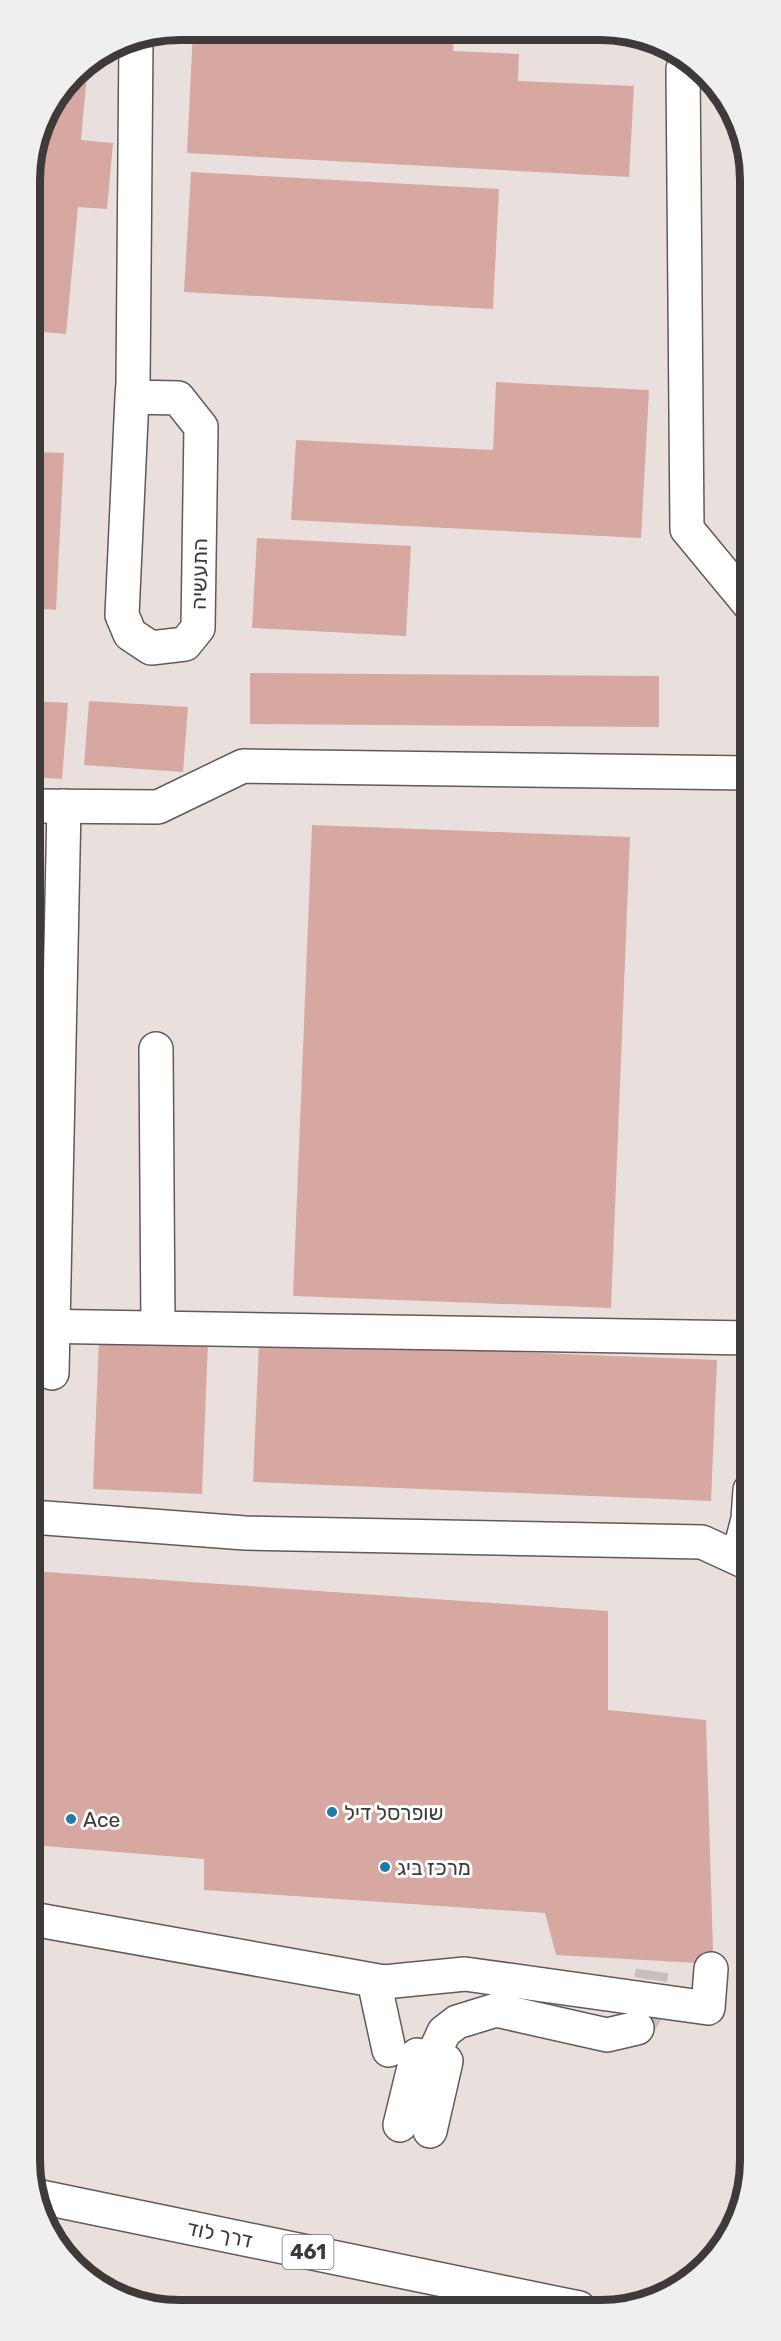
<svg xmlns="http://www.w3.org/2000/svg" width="781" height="2341" font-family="Rubik,Heebo,sans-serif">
<rect width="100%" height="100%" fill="#e9e0de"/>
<g fill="#d6a8a1">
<path d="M193,30L454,32L453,51L519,54L518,81L634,86L629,177L187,153Z"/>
<path d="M88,63L81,140L113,143L107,209L78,207L66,334L31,331L30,170L46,114L81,68Z"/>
<path d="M191,172L499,189L493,309L184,292Z"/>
<path d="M496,382L649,390L641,538L291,520L296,440L493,450Z"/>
<path d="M31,452L64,453L56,610L31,608Z"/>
<path d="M257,538L411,546L406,636L252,628Z"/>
<path d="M250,673L659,676V727L250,724Z"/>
<path d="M31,701L68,703L62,779L31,777Z"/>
<path d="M89,701L188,707L183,772L84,765Z"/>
<path d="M312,825L630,837L611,1308L293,1296Z"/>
<path d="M99,1338L208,1342L202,1494L93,1489Z"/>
<path d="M259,1342L717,1360L711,1501L253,1482Z"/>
<path d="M32,1571L608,1611V1710L706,1720L713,1950L697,1963L556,1955L545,1913L204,1890V1859L32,1845Z"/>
</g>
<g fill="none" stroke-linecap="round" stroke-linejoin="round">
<path stroke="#c7bfbd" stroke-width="33" stroke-dasharray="33 16" stroke-linecap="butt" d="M638,2026L646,2013L652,1971"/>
<g stroke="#625a59" stroke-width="36">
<g id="minor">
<path d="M688,64L683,69L687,529L749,604"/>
<path d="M132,397L178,398L201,427L198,628L185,644L151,648L130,634L122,615L132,397L133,384L136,39"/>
<path d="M31,806L158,807L243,766L749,773"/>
<path d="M156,1049L158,1327"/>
<path d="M32,1326L750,1338"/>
<path d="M52,1373L64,806"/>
<path d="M32,1517L245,1533L702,1542L750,1564"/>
<path d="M738,1558L748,1519L750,1490"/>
<path d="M32,1919L384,1982L465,1974L708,2008L711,1969"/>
<path d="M374,1981L389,2050"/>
<path d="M432,2058L444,2032L457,2022L496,2010L607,2035L637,2028"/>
<path d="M400,2125L417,2055"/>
<path d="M430,2131L446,2061"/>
</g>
</g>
<g stroke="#625a59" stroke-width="36">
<path id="major" d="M36,2196L579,2308"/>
</g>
<use href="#minor" stroke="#fff" stroke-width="33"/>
<use href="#major" stroke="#fff" stroke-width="33"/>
</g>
<g fill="#1f7ba9" stroke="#fff" stroke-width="2">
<circle cx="332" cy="1812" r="6"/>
<circle cx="71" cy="1819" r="6"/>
<circle cx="385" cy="1867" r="6"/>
</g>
<g text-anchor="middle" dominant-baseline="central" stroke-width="6" stroke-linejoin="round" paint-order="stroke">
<rect fill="#fff" stroke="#777574" stroke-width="1.5" x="282.5" y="2235" width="51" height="34" rx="4.5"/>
<g font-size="20" font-weight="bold" fill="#3d3a39">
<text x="308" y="2252">461</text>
</g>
<g font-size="21" fill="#3d3a39" stroke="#fff">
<text transform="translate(199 574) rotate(-89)">התעשיה</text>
<text transform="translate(220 2234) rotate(12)">דרך לוד</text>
</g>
<g font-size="21" fill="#3d3a39" stroke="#fff" text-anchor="start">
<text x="344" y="1812">שופרסל דיל</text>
<text x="83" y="1819">Ace</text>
<text x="397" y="1867">מרכז ביג</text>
</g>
</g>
<path d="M0 0H781V2341H0ZM180 40H600A140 140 0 0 1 740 180V2160A140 140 0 0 1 600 2300H180A140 140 0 0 1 40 2160V180A140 140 0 0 1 180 40Z" fill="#efefef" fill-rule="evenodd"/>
<path fill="none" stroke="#3d3a39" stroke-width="8" d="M180 40H600A140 140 0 0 1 740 180V2160A140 140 0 0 1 600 2300H180A140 140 0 0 1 40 2160V180A140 140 0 0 1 180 40Z"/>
</svg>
